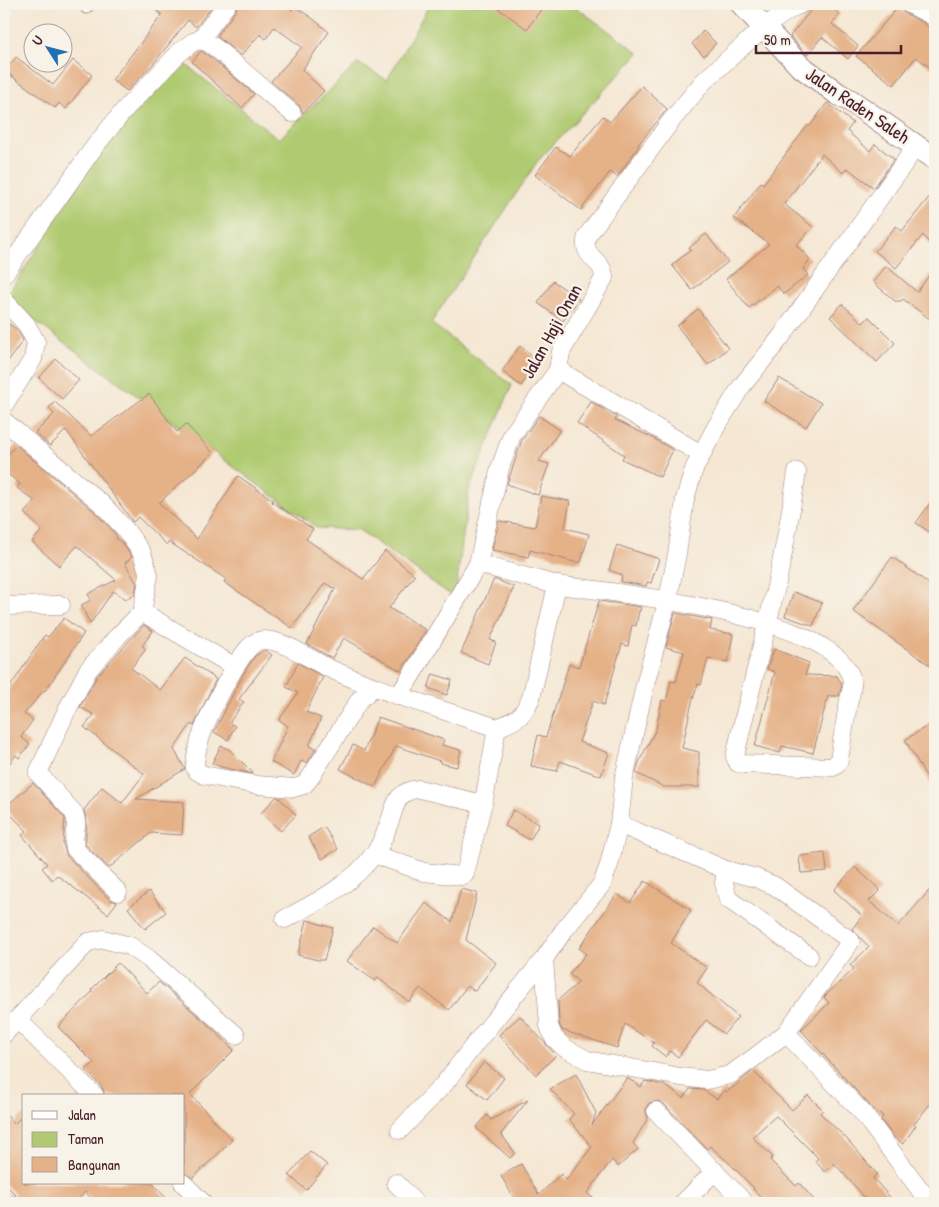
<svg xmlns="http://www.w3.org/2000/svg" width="939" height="1207" font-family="'Patrick Hand',sans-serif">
<rect width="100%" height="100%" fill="#f7f3e8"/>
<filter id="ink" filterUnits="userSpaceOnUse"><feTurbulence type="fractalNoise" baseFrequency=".02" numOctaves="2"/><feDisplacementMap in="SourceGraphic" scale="10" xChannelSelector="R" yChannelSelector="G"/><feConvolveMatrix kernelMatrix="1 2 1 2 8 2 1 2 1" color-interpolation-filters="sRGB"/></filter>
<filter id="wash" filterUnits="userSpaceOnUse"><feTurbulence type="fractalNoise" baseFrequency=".0096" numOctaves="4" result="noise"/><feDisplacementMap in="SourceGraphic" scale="20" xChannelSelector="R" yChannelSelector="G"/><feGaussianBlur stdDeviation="1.12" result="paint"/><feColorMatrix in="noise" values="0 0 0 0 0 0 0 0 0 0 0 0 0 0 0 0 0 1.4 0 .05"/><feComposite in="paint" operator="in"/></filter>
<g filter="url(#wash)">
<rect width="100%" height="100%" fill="#f5e7d3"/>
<path fill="#afca70" stroke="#7c744e" d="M430,4H578L577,8L639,53L537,162L431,323L512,385L469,490L455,598L359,530L317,528L5,299L112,132L174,55L279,139L358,63L387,80Z"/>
<g id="blocks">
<g fill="#e5b187">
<path d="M148,4H214L196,27L188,20L154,63L127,91L112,80L162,15Z"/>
<path d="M237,4H282L292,10L294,6L312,18L329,32L302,70L324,91L303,113L299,105L271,81L302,47L274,27L266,39L260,34L241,56L217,36L236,10Z"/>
<path d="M492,4H545L527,29Z"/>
<path d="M816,4H827L840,14L832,24L858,46L848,59L822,37L807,55L790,36Z"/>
<path d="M899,6L904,13L924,23L935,34V71L916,57L894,85L856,56Z"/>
<path d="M703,31L716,43L704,56L692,44Z"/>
<path d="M201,51L210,57L254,94L242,108L192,62Z"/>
<path d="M16,57L53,85L73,60L92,75L66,109L59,103L55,108L5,71Z"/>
<path d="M642,86L667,109L638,145L639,146L617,177L610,172L581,210L535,175L556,147L570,156L603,116L610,122Z"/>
<path d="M827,103L853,123L847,131L870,151L875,144L894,159L874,188L847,168L843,173L822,154L784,204L813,227L796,245L810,259L803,269L808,275L784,294L777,286L749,308L726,279L769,244L734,218L761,182L763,184L808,125L810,126Z"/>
<path d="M935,190V251L923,235L896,268L875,251L896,226L902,231Z"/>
<path d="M706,234L728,262L692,290L672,265L691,250L689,248Z"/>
<path d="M886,266L917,292L935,267V323L903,299L901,301H895L873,282Z"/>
<path d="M553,281L579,299L563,321L538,303Z"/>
<path d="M842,304L863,323L869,317L895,343L877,362L830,317Z"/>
<path d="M698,309L728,348L708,365L677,326Z"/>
<path d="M4,320L17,330L23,340L4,367Z"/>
<path d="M520,346L539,361L521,386L502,371Z"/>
<path d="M56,359L79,380L62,399L39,378Z"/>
<path d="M779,378L821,403L806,427L764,401Z"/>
<path d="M149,394L177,432L186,424L213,453L159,503L197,539L238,476L273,500L272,502L313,529L306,539L363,579L385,551L415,575L389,608L426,630L401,671L344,638L332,658L307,644L335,589L325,583L292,628L224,582L226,579L169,542L167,545L138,517L133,522L66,430L50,446L35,433L54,414L49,408L55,402L91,436Z"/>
<path d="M591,402L617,417L615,420L651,437L673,450L660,477L622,459L624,455L577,423Z"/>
<path d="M539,416L560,430L539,461L549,464L538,495L507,484L522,440Z"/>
<path d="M16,445L95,512L117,536L116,538L123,544L132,557L125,563L137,584L134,596L133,595L126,599L113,591L90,624L81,605L91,600L88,594L116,580L77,546L59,566L32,542L42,530L24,513L35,501L17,488L20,484L4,471V459Z"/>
<path d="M541,496L570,501L565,528L589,534L581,562H574L530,550L528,557L492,550L499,521L535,527Z"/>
<path d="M935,496V536L916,523Z"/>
<path d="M617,545L659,559L651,583L647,582L646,586L621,582L622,575L609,570Z"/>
<path d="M892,557L935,588V669L853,611Z"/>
<path d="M494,579L514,587L490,640L496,642L488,664L461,653Z"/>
<path d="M794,592L822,603L813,626L785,616Z"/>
<path d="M599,601L641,607L640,611H639L636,626L632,625L628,646L622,644L604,705L593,701L579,742L609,753L601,776L560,761L557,771L531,766L538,735L546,737L569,664L579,667Z"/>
<path d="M675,613L712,620L710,630L733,634L728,662L708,658L701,685L698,684L692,702L682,748L699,752V787H664L636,773L639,762L656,729L662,700L666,701L671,681L676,682L684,652L666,647Z"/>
<path d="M64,618L84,633L45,691L44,690L24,714L33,720L21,737L30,744L19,758L16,755L4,770V696L40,642L45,635L48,637Z"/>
<path d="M144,625L153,631L142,646L146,649L131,668L160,690L185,658L216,679L194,726L191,724L174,749L185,769L136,799L184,802L182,835L151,833L109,868L85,844L87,823L84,810L102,787L122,803L144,774L84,727L94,715L80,707L97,676Z"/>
<path d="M774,649L809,663L805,675L837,676L842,684L839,696H828L813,753L782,746L780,753L755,746L775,672L767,669Z"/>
<path d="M263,651H266L272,655L239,699L244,702L229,723L235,726L228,740L214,732L244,673L255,656Z"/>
<path d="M298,663L323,677L306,712L321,718L309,746L316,749L307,763L301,761L294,775L271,762L288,726L279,720L298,693L286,687Z"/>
<path d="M433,674L452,680L447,695L428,688Z"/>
<path d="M378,717L444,740L442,745L461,750L457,767L440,763V761L396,746L375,787L340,769L353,745L364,751Z"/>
<path d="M935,721V791L905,740Z"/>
<path d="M221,746L229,749L254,774L221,767L212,763Z"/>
<path d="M33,783L65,818L63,844L67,856L110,900L117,902L108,914L57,875L52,880L42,868L47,864L22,835L27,831L4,808Z"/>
<path d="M276,797H278L296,815L281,831L261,813Z"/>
<path d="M513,810L539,824L530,840L505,826Z"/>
<path d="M324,827L338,849L322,859L308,837Z"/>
<path d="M825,853L827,871L801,873L799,856Z"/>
<path d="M855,867L880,890L869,901L898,926L935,884V1098L914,1124L916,1125L903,1144L894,1137L881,1120L883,1116L872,1108L801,1030L829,1003L824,997L827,994L854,969L850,965L869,947L852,929L862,916L834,890Z"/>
<path d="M645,881L691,910L671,943L707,968L697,983L738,1017L724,1034L706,1020L678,1057L670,1051L666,1057L652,1046L654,1043L625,1024L617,1048L562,1030L559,1024L558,1000L579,982L569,974L586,954L579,948L617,894L630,903Z"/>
<path d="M461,889L477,893L466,940L496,963L475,991L467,986L449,1010L420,988L409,1002L378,978L375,981L347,961L373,926L397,943L426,903L452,922Z"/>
<path d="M149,891L166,912L145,929L128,908Z"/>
<path d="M307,920L333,928L324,960H318L298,955Z"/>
<path d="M118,963L147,993L159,982L205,1022L234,1050L190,1094L232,1140L193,1178L184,1173V1096H105L102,1087L86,1070L94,1063L58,1027L92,992L91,990Z"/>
<path d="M520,1016L556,1055L536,1075L499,1035Z"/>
<path d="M484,1062L504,1078L487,1100L467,1084Z"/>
<path d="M753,1071L792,1110L808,1095L823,1110L820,1113L846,1138L877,1174L873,1178L895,1203H870L834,1163L825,1172L815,1161L818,1158L776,1116L752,1137L773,1157L770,1160L796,1186L799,1183L817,1203H767L753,1189L754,1188L729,1163L710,1146L707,1149L664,1104L658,1101L649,1103L646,1108V1113L648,1118L633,1143L638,1149L618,1167L612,1160L587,1193L599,1203H517L501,1176L521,1164L539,1195L561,1174L566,1180L592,1147L569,1119L574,1114L550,1089L576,1074L596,1113L592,1125L627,1078L641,1087L645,1081L664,1085L684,1098L690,1089L703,1090L717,1099L724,1090L727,1092Z"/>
<path d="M528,1100L501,1134L515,1153L510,1158L476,1128L487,1115L491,1120Z"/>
<path d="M4,1112L14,1124L24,1114V1183H152L171,1203H97L85,1192L75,1203H16L14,1196L16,1195L4,1183Z"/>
<path d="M310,1151L327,1165L306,1190L289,1175Z"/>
</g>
</g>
</g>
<g filter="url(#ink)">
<use href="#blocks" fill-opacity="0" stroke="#a0837f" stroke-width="1"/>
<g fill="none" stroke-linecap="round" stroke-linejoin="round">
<g stroke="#a0837f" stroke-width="11">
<path id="service" d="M86,9L91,4"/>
</g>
<g stroke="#a0837f" stroke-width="19">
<g id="minor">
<path d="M909,4L935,17"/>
<path d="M200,40L207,42L217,49L292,113"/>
<path d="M4,274L95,146L126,108L180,52L193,42L200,40L227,4"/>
<path d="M4,300L26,324L36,342L33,359L4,405"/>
<path d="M558,370L701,454"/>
<path d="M4,421L102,504L125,529L142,553L149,575L142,612L118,636L88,670L66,712L38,773L74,813C80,826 71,836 75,849L118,892"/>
<path d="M478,564L557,585"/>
<path d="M4,606L61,605"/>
<path d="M142,612L235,667C242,657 251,639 265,640C287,641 315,663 335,671C388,694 443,710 497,728C518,719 521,719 531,698L557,585C614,592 840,616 852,681C853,687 850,695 849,700C845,720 842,740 839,760L836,765L833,767L744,764L738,763L735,757C750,687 771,618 784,548C789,523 793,497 797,472"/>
<path d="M235,667C220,694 195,736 195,768L197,771L204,775L257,785L294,788L304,785L310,778L360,699L374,687"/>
<path d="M399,696L478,564L500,468L512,435L558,370L561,352L604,278C604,259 580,258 587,236L671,121L704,81L764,27L792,8L801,4"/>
<path d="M619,824L726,870L756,878L775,886L851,941L786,1033"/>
<path d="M374,854L424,872L461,876L465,874L485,795L497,728"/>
<path d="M726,870L724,883L728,899L809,956"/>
<path d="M285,919C317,902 353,884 374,854C380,846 385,835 388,826C396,807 394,791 419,789L483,804"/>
<path d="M544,959L549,1026L554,1038L565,1048L587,1060L681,1077L707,1080L730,1075L755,1057L786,1033L862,1112L930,1203"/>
<path d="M17,1019L95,1096"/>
<path d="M4,1034L88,942L103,939L130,946L149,959L236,1035"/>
<path d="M656,1111L745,1203"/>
<path d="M400,1130L445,1083L474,1045L544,959L564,930L602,884L609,865L619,824L624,778L645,685L668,599L677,554L685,499L694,469L716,427L741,387L781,337L917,145"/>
<path d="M183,1183L203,1203"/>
<path d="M396,1183L415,1203"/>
<path d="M4,1201L6,1203"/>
<path d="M683,1203L715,1171"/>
</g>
</g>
<g stroke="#a0837f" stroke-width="24">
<path id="tertiary" d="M742,4L799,65L838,94L851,101L935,159"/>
</g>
<use href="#service" stroke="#fff" stroke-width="9"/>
<use href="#minor" stroke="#fff" stroke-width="18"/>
<use href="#tertiary" stroke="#fff" stroke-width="22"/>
</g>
</g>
<g text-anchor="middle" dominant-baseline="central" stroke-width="4.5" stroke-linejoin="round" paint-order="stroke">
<g font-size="19" fill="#4a1f2b" stroke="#f7f3e8">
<text transform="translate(858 105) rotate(34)">Jalan Raden Saleh</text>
<text transform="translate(551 331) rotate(-61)">Jalan Haji Onan</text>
</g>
</g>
<rect width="939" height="1207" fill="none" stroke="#f7f3e8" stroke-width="20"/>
<rect x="22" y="1094" width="162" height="90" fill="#f7f3e8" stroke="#b29e9c"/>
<rect x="32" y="1111" width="25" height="8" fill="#ffffff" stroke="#b29e9c"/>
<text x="68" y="1120" font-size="15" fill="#4a1f2b">Jalan</text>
<rect x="32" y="1132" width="25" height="15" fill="#afca70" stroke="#b29e9c"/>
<text x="68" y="1144" font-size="15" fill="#4a1f2b">Taman</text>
<rect x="32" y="1157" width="25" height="15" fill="#e5b187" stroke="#b29e9c"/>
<text x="68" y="1170" font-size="15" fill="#4a1f2b">Bangunan</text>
<g transform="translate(48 48) rotate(306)"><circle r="24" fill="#f7f3e8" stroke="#b29e9c"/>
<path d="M0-4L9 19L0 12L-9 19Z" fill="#1f6fb2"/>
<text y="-8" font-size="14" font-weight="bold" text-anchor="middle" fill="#4a1f2b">U</text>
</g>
<path d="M756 45v8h145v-8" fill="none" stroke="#4a1f2b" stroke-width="2.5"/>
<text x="764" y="45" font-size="15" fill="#4a1f2b" stroke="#f7f3e8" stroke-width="4" paint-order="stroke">50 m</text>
</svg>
